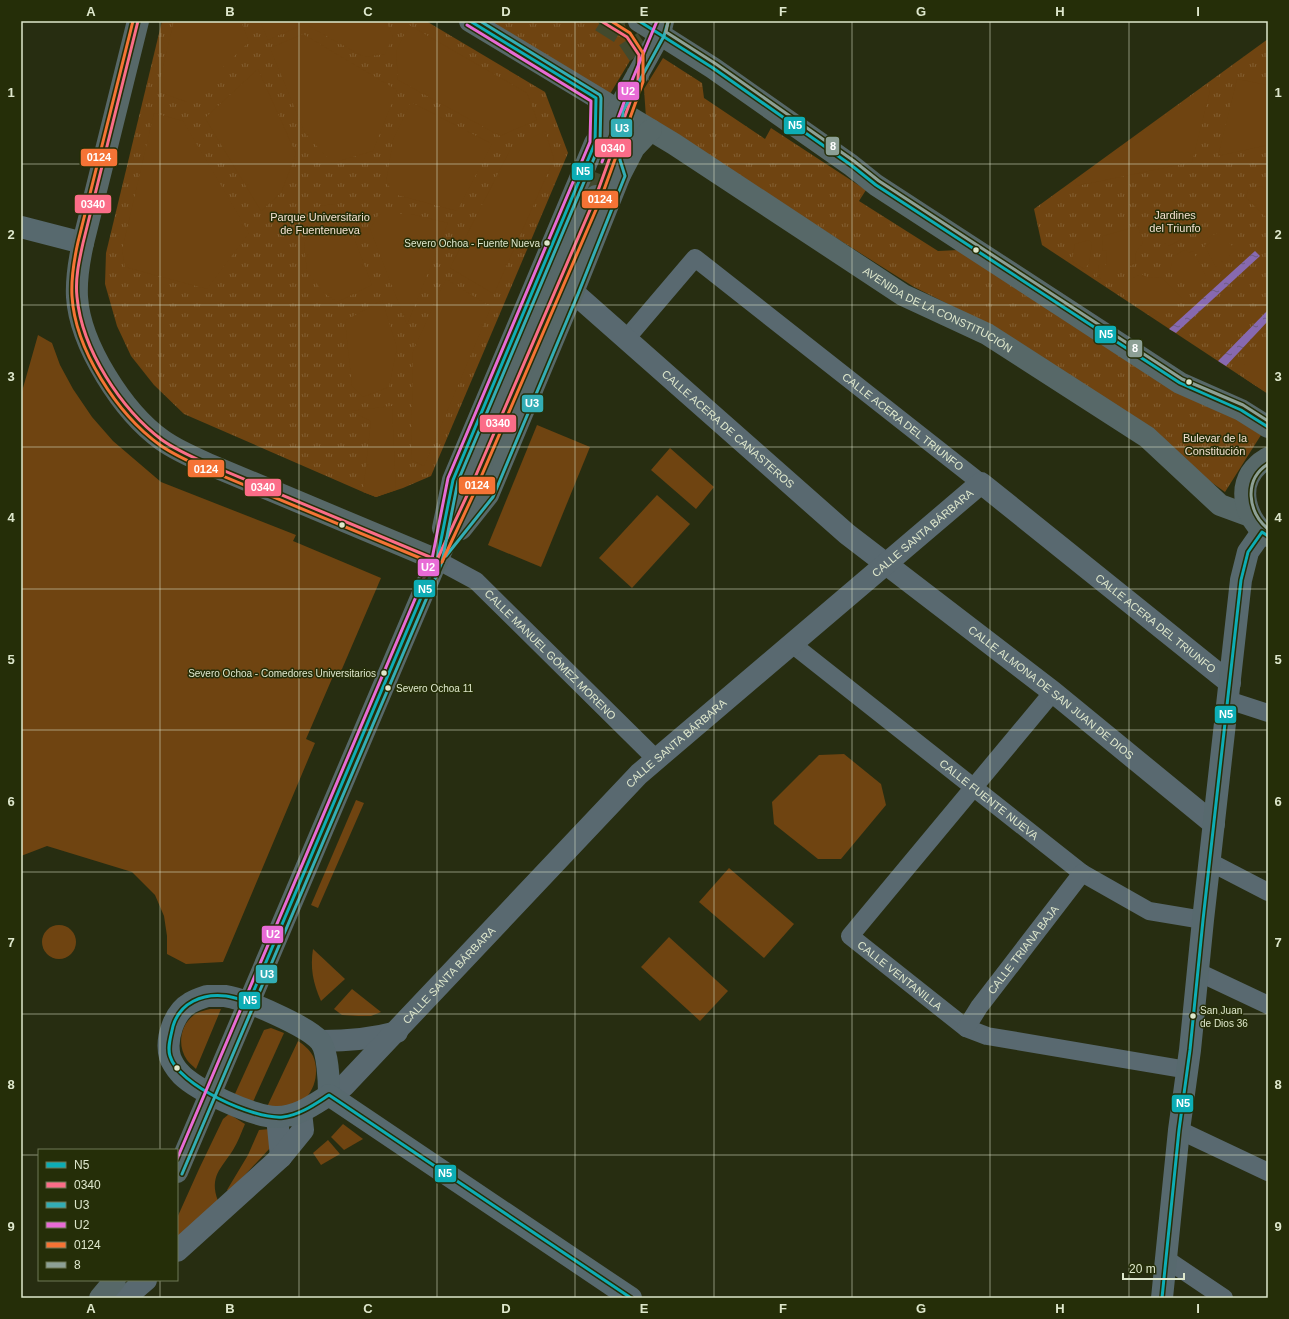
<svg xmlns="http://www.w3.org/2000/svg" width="1289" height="1319" font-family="Helvetica,sans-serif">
<defs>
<pattern id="park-tufts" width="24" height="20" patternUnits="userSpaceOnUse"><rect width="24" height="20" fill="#6f4411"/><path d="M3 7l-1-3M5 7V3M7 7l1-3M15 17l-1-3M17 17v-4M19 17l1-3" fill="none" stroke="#835f32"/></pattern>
<pattern id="water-ripples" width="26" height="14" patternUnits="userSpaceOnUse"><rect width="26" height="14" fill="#8769b0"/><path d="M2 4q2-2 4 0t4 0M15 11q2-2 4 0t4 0" fill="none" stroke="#6c5b82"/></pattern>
</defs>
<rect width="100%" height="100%" fill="#272d11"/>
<g fill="url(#park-tufts)">
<path d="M162,21H426L545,92L568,153L431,476L403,488L376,497L363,492L184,414L154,385L131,356L117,326L105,284L106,253Z"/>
<path d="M488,21H619L625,25L634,54L610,94Z"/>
<path d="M1268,39V394L1042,245L1034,209Z"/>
<path d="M663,58L702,83L704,98L765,139L771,128L866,190L859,201L938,251L959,250L1228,413L1261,435L1225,492L990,325L914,287L646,118L644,89Z"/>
</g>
<g fill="#6f4411">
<path d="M174,21H241L249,42L187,102L157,91Z"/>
<path d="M260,21H386L393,37L385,54L364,57L305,24L268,40Z"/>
<path d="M409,25L527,93L537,120L500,136L398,80L396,51Z"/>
<path d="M303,34L397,90L373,151L332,163L305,133L270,48Z"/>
<path d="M258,69L296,154L281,193L261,211L205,118Z"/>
<path d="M1237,79L1268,85V145L1218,156Z"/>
<path d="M1206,85L1210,91L1192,162L1077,186L1075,181Z"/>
<path d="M411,102L492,144L457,211L397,195L386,183L393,140Z"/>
<path d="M154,113L183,121L249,233L207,289L125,267L122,250Z"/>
<path d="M545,131L554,159L494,294L450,268L511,148Z"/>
<path d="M1261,186L1268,191V217H1266L1246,198L1248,190Z"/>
<path d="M334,204L348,222L372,285L337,302L324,293L307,271L304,244L320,206Z"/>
<path d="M379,214H411L448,223L407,325L370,229Z"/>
<path d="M1172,216L1177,218L1184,232L1179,235L1181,240L1168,246L1160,240H1154L1149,222Z"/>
<path d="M1138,226L1143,244C1135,250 1135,254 1136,263L1102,280L1097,277L1099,265H1106L1107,251L1102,250L1103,236Z"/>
<path d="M1219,232L1236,250L1216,267L1204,245L1210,243L1207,238Z"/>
<path d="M1089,240L1092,243L1089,264L1084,269L1072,261L1075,244Z"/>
<path d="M1186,249L1188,253L1193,251L1206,276L1191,290L1170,270L1172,263V257Z"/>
<path d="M1141,274C1148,278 1153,279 1161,277L1182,298L1159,319L1123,294V283Z"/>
<path d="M446,279L491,307L424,466L411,460L413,351Z"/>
<path d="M382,300L397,348L389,387L363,397L352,386L345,321Z"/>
<path d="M38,335L52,343L60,365L73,389L92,417L113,441L161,482L296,535L293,541L381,578L339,676L334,674L306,739L315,743L223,962L186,964L167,954V936L164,916L155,895L132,872L47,846L21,856V395Z"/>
<path d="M1261,347L1268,352V387L1264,391L1244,378V365Z"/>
<path d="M392,406L396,490L376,497L363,492L371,421L350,411Z"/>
<path d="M537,425L590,447L541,567L488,545Z"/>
<path d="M670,448L714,487L696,509L651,470Z"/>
<path d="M657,495L690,524L632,588L599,558Z"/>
<path d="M844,754L881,784L886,805L841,859H818L774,824L772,802L819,755Z"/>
<path d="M356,800L364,803L318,908L311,905Z"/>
<path d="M729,868L794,924L764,958L699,902Z"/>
<circle cx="59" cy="942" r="17"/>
<path d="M669,937L728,991L700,1021L641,967Z"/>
<path d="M313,949L345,979L321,1001C313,983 310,968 313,949Z"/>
<path d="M352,989L381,1012L371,1016H358L342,1015L334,1009Z"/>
<path d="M210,1009H221L196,1069C193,1066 189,1063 187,1060C176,1044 181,1022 197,1013C201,1011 206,1010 210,1009Z"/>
<path d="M271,1028L284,1033L252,1104L234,1096L264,1030Z"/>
<path d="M298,1041C304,1045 309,1049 313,1056C321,1074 313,1099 294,1106C287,1109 275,1108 266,1109Z"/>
<path d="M229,1114L245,1124C241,1133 238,1142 233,1150C221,1169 209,1176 218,1201L177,1240V1218L199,1169L223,1119Z"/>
<path d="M343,1124L363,1139L344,1150L331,1137Z"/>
<path d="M270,1129L271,1147L229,1192L227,1190L248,1155L259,1130Z"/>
<path d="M328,1140L340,1154L321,1165L313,1153Z"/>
</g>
<g fill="url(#water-ripples)">
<path d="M1255,251L1260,256L1176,333L1169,329Z"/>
<path d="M1268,310V321L1226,366L1218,361Z"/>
</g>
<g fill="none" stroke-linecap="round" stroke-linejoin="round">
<g stroke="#42492d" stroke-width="22" stroke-dasharray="22 11" stroke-linecap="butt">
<path d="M601,21L627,37L639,55L638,80"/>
<path d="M596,196L616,141"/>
</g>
<g stroke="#596970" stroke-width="18">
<path id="s1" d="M626,339L695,258L981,483"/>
<path id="s2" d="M437,560L476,581L656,759"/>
<path id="s3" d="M792,644L1082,873L1149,911L1203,920"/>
<path id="s4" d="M1053,692L850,936L966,1028L987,1036L1188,1070"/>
<path d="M1228,700L1268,713"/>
<path d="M1210,862L1268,892"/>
<path d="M1198,972L1268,1005"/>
<path id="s5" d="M966,1028L979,1007L1082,873"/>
<path d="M1179,1130L1268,1172"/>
<path d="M1166,1259L1224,1298"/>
</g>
<g stroke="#596970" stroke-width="22">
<path id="s6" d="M573,292L847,534L1053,692L1214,824"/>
<path d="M321,1041C347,1041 371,1039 397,1032"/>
<path id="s7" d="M329,1095L344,1086L639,774L981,483L1230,683"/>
<path d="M277,1117L281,1157"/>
<path d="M177,1251L281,1157L303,1130L301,1112"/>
<path d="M125,1298L146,1280"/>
</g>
<g stroke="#57696e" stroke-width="22">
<path d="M21,227L83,243"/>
<path d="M207,996C213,996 219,996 225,996C245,999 307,1026 320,1041C328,1051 329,1082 329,1095C313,1105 297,1117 277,1117C256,1118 192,1089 179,1072C176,1069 171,1061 170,1057C165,1039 174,1012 190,1003C195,1000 201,998 207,996Z"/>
<path d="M329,1095L631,1298"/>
<path d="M1162,1298L1179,1130L1190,1050L1203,920L1241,580L1248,552L1262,532"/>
</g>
<g stroke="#576868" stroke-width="22">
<path d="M138,21L83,243C79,261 76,278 77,297C80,345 123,412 162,440C176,450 192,457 208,464L437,560"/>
<path id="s8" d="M470,21L674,144L903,295L987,334L1147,437L1220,505L1250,516"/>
<path d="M639,21L713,68L851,165L876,185L1180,383L1241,410L1268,427"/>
<path d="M618,110L615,161L620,175"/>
<path d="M1268,458C1265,460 1261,462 1258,465C1235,486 1246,520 1268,536"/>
<path d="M443,528L453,480L595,143L618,110L660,34L663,21"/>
<path d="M461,529L488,495L573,292L620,175L634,148L651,130"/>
<path d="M177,1172L437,560L470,489L596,196"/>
<path d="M100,1298L115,1280"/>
</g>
<g stroke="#252e08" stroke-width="6">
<g id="bus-1">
<path d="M470,21L596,98L595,143L453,480L437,560L249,1002C241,1000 234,997 226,996C202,993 180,1003 173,1026C171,1036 167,1047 170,1056C178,1085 254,1120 283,1117C300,1115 315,1104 329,1095L631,1298"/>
<path d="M639,21L713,68L851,165L876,185L1180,383L1241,410L1268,427"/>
<path d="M1162,1298L1179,1130L1190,1050L1203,920L1241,580L1248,552L1262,532L1268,536"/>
</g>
</g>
<g stroke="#252e08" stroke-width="6">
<g id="bus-2">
<path d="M138,21L83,243C79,261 75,279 77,297C82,350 121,409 162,440C176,450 192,457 208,464L437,560"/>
<path d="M437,560L470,489L596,196L638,80L639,55L627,37L601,21"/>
</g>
</g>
<g stroke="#252e08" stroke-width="6">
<g id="bus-3">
<path d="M446,556L493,497L578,294L625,176L620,160L623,111L664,36L668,22"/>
<path d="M182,1174L442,562L458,481L600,144L601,98L600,95L480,21"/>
</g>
</g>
<g stroke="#252e08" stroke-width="6">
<g id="bus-4">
<path d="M602,162L633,78L657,21"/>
<path d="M177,1159L432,559L448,478L590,142L591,101L467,25"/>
</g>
</g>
<g stroke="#252e08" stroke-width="6">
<path id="bus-5" d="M133,21L78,242C74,260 71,278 72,296C75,349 117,414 160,445C174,455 190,462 206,469L437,565L442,562L475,491L601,198L643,82V53L630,33L611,21"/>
</g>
<g stroke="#252e08" stroke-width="6">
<g id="bus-6">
<path d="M668,22L666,32L716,64L854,161L879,181L1182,379L1243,405L1268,421"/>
<path d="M1268,464C1243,480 1248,512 1268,529"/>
</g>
</g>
<use href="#bus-1" stroke="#0dadb5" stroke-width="3"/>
<use href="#bus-2" stroke="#fb6d88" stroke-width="3"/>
<use href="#bus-3" stroke="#33adb5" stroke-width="3"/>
<use href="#bus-4" stroke="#e86bd6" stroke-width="3"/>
<use href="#bus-5" stroke="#f57335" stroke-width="3"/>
<use href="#bus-6" stroke="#8da096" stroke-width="3"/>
</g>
<path fill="none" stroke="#dee7cc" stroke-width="1" stroke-opacity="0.55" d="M160,21V1150M299,21V1298M437,21V1298M575,21V1298M714,21V1298M852,21V1298M990,21V1298M1129,21V1298M21,164H1268M21,305H1268M21,447H1268M21,589H1268M21,730H1268M21,872H1268M21,1014H1268M21,1155H39M177,1155H1268M160,1280V1298"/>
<g fill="#dee7cc" stroke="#252e08" stroke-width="1.5">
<circle cx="547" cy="243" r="3.5"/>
<circle cx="976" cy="250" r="3.5"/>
<circle cx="1189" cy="382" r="3.5"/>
<circle cx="342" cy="525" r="3.5"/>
<circle cx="384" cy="673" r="3.5"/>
<circle cx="388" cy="688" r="3.5"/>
<circle cx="1193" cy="1016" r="3.5"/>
<circle cx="177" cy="1068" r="3.5"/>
</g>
<g text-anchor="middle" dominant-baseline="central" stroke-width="3" stroke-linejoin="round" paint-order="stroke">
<g font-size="10" fill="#dee7cc" stroke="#252e08" text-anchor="end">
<text x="540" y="243">Severo Ochoa - Fuente Nueva</text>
<text x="376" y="673">Severo Ochoa - Comedores Universitarios</text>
<text x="396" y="688" text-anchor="start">Severo Ochoa 11</text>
<text x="1200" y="1010" text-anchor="start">San Juan<tspan x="1200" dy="13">de Dios 36</tspan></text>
</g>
<g font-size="11" fill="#f4e0d0" stroke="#252e08">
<text x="1175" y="215">Jardines<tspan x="1175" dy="13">del Triunfo</tspan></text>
<text x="320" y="217">Parque Universitario<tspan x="320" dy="13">de Fuentenueva</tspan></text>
<text x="1215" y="438">Bulevar de la<tspan x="1215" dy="13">Constitución</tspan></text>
</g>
<g font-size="11" fill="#dee7cc" stroke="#252e08">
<text stroke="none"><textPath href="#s8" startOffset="550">AVENIDA DE LA CONSTITUCIÓN</textPath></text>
<text stroke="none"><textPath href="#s1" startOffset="371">CALLE ACERA DEL TRIUNFO</textPath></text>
<text stroke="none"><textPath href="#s6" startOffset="207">CALLE ACERA DE CANASTEROS</textPath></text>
<text stroke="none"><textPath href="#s7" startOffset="819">CALLE SANTA BÁRBARA</textPath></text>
<text stroke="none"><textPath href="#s7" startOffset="1120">CALLE ACERA DEL TRIUNFO</textPath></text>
<text stroke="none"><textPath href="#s2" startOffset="149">CALLE MANUEL GÓMEZ MORENO</textPath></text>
<text stroke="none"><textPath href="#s6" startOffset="624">CALLE ALMONA DE SAN JUAN DE DIOS</textPath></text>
<text stroke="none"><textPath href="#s7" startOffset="495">CALLE SANTA BÁRBARA</textPath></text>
<text stroke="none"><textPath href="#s3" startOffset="251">CALLE FUENTE NUEVA</textPath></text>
<text stroke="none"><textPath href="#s5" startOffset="97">CALLE TRIANA BAJA</textPath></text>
<text stroke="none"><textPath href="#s7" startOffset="170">CALLE SANTA BÁRBARA</textPath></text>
<text stroke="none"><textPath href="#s4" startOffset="381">CALLE VENTANILLA</textPath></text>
</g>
</g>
<g stroke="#252e08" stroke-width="1.5">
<rect x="617" y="81" width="23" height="20" rx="4" fill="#e86bd6"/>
<rect x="783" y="116" width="23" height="19" rx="4" fill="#0dadb5"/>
<rect x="610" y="118" width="23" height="20" rx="4" fill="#33adb5"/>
<rect x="825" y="136" width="15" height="20" rx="4" fill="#8da096"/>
<rect x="594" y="138" width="38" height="20" rx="4" fill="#fb6d88"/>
<rect x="80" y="148" width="38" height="19" rx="4" fill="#f57335"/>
<rect x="571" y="162" width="23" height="19" rx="4" fill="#0dadb5"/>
<rect x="581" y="190" width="38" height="19" rx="4" fill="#f57335"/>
<rect x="74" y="194" width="38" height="20" rx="4" fill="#fb6d88"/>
<rect x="1094" y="325" width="23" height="19" rx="4" fill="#0dadb5"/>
<rect x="1127" y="339" width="16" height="19" rx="4" fill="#8da096"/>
<rect x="521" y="394" width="23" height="19" rx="4" fill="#33adb5"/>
<rect x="479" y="414" width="38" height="19" rx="4" fill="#fb6d88"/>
<rect x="187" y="459" width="38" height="19" rx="4" fill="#f57335"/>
<rect x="458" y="476" width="38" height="19" rx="4" fill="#f57335"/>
<rect x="244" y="478" width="38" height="19" rx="4" fill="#fb6d88"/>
<rect x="417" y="558" width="23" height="19" rx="4" fill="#e86bd6"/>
<rect x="413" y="579" width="23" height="19" rx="4" fill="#0dadb5"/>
<rect x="1214" y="705" width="23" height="19" rx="4" fill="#0dadb5"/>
<rect x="261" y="925" width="23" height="19" rx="4" fill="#e86bd6"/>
<rect x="255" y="964" width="23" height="20" rx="4" fill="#33adb5"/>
<rect x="238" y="991" width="23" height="19" rx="4" fill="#0dadb5"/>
<rect x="1171" y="1094" width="23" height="19" rx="4" fill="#0dadb5"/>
<rect x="434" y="1164" width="23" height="19" rx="4" fill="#0dadb5"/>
</g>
<g font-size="11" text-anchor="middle" font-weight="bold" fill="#fff">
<text x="628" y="95">U2</text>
<text x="795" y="129">N5</text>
<text x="622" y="132">U3</text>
<text x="833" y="150">8</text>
<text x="613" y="152">0340</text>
<text x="99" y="161">0124</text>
<text x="583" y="175">N5</text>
<text x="600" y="203">0124</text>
<text x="93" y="208">0340</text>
<text x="1106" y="338">N5</text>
<text x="1135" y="352">8</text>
<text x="532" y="407">U3</text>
<text x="498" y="427">0340</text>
<text x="206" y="473">0124</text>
<text x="477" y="489">0124</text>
<text x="263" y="491">0340</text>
<text x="428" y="571">U2</text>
<text x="425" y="593">N5</text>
<text x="1226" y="718">N5</text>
<text x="273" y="938">U2</text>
<text x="267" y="978">U3</text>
<text x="250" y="1004">N5</text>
<text x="1183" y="1107">N5</text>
<text x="445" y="1177">N5</text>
</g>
<rect width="1289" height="1319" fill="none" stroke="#252e08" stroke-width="44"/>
<rect x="38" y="1149" width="140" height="132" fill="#252e08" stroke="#6f7856"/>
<rect x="46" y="1162" width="20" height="6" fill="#0dadb5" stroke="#6f7856"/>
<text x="74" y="1169" font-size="12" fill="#dee7cc">N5</text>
<rect x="46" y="1182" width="20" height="6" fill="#fb6d88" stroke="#6f7856"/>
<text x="74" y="1189" font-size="12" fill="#dee7cc">0340</text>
<rect x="46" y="1202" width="20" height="6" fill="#33adb5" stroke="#6f7856"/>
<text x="74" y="1209" font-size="12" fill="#dee7cc">U3</text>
<rect x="46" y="1222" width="20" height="6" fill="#e86bd6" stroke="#6f7856"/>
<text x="74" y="1229" font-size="12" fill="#dee7cc">U2</text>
<rect x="46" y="1242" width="20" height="6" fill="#f57335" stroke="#6f7856"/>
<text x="74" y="1249" font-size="12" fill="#dee7cc">0124</text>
<rect x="46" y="1262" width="20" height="6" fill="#8da096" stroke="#6f7856"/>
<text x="74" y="1269" font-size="12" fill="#dee7cc">8</text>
<path d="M1123 1273v6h61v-6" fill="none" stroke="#dee7cc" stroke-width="2"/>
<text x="1129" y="1273" font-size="12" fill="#dee7cc" stroke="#252e08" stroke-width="3" paint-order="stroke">20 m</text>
<rect x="22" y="22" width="1245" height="1275" fill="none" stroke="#dee7cc" stroke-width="1.5"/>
<g font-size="13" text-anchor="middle" font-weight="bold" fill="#dee7cc">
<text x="91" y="16">A</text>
<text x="230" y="16">B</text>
<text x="368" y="16">C</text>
<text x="506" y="16">D</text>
<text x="644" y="16">E</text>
<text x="783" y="16">F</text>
<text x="921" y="16">G</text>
<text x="1060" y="16">H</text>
<text x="1198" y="16">I</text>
<text x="11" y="97">1</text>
<text x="1278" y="97">1</text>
<text x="11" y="239">2</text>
<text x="1278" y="239">2</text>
<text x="11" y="381">3</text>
<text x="1278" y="381">3</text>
<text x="11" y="522">4</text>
<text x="1278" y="522">4</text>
<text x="11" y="664">5</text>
<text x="1278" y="664">5</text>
<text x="11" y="806">6</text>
<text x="1278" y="806">6</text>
<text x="11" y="947">7</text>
<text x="1278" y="947">7</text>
<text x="11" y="1089">8</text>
<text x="1278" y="1089">8</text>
<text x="11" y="1231">9</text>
<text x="1278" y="1231">9</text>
<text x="91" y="1313">A</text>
<text x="230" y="1313">B</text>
<text x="368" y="1313">C</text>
<text x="506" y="1313">D</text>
<text x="644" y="1313">E</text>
<text x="783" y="1313">F</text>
<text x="921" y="1313">G</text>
<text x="1060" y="1313">H</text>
<text x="1198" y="1313">I</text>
</g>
</svg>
